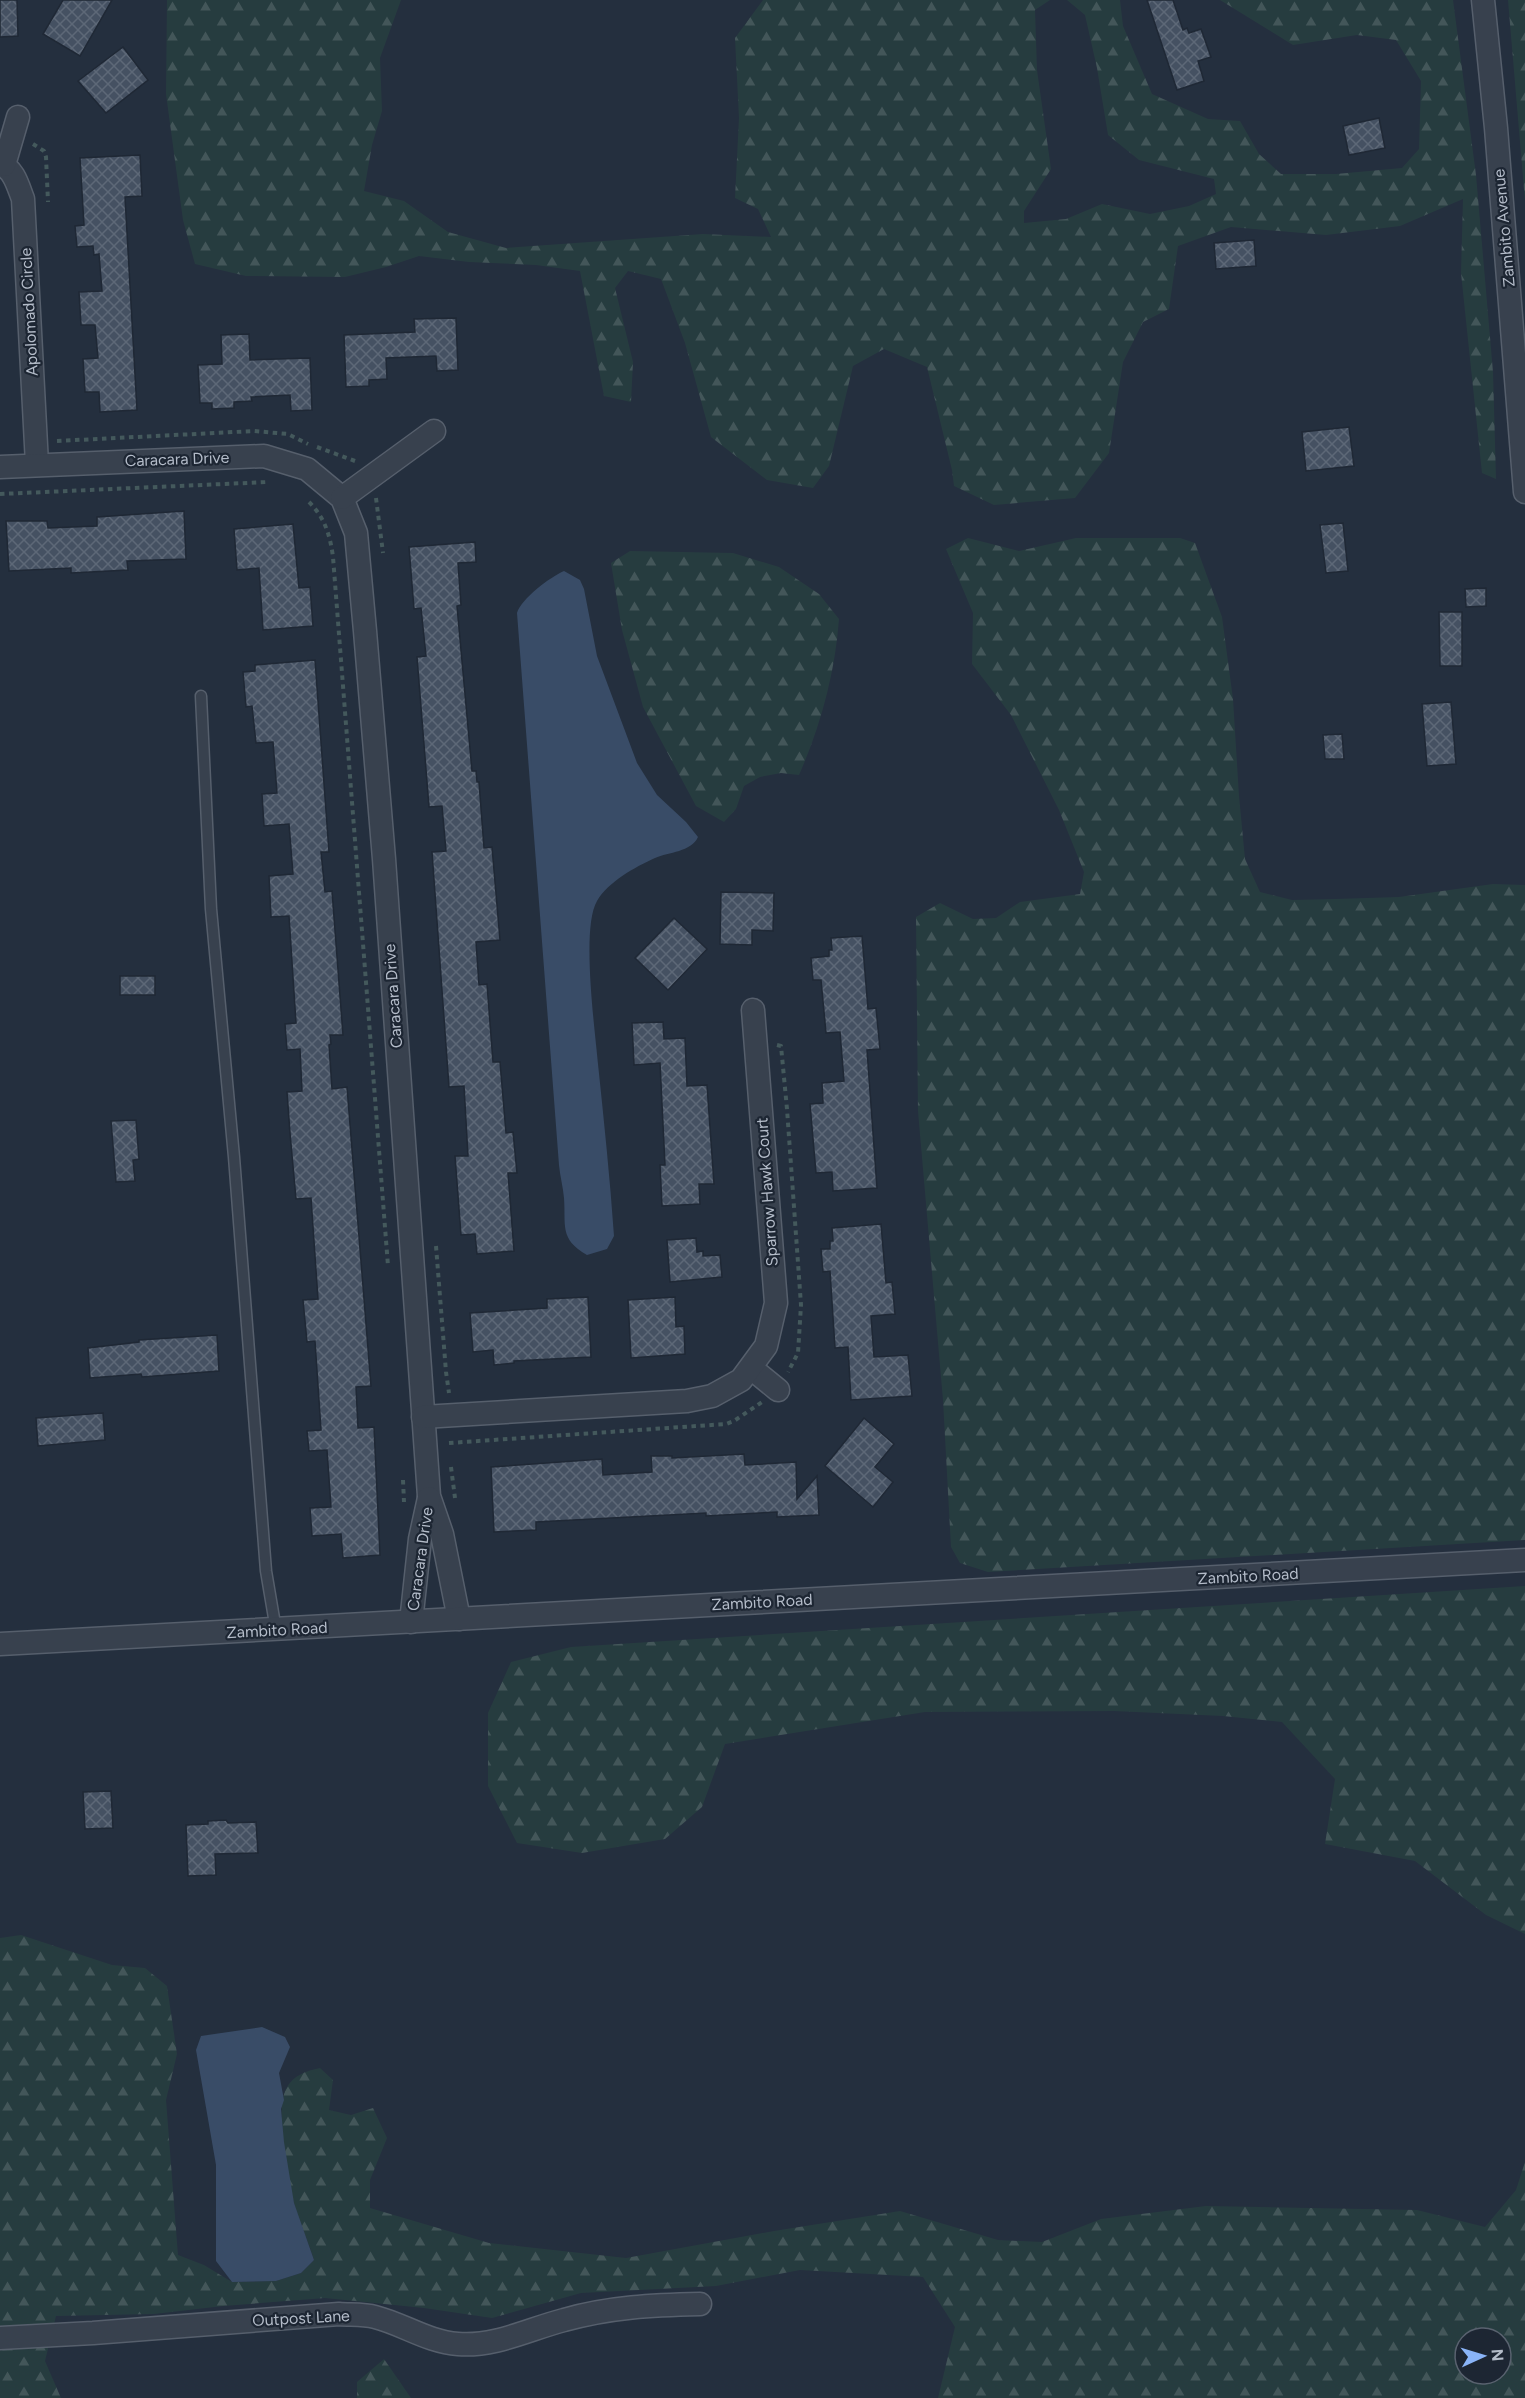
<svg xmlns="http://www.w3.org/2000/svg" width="1525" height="2398" font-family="Figtree,sans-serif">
<defs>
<pattern id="forest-firs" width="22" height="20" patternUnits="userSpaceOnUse" patternTransform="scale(1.5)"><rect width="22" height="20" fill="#263c3f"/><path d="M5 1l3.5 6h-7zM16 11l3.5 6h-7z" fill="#435659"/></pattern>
<pattern id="building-cross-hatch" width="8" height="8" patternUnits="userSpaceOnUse" patternTransform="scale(1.5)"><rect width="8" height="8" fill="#455162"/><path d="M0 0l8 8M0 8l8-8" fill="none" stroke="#5d6877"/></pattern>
</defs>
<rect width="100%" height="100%" fill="#242f3e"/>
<g fill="url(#forest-firs)" fill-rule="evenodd">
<path d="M167,0H401L380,58L382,111L372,145L364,191L404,201L448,232L506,248L703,234L771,237L758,209L735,198L739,118L735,38L763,0H1050L1035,10L1037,70L1051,169L1024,211V223L1066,219L1102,204L1150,214L1189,206L1216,194L1214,179L1139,160L1108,135L1097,68L1085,15L1067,0H1120L1123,26L1152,94L1208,119L1240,121L1259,154L1281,174H1336L1402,168L1419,149L1421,81L1396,40L1357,35L1293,45L1220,0H1453L1476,175L1493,372L1496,479L1482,473L1461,273L1463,199L1400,226L1326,235L1231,227L1178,246L1169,309L1143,322L1123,362L1109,453L1075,498L994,505L954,486L952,470L927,367L884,349L853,366L829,466L813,488L767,480L711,437L685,343L661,279L628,271L615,288L633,362L631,402L604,396L580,271L536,265L469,262L419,256L386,267L345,277L246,276L195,264L183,220L166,94Z"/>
<path d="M1508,0H1525V201Z"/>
<path d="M968,538L1019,551L1076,538H1180L1195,543L1222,617L1233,699L1239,796L1245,859L1260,892L1292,900L1336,899L1399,897L1493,884L1525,885V1540L988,1572L960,1563L951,1547L943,1400L918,1111L916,917L940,903L973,919L996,918L1020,902L1080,894L1084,872L1059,810L1011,715L972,664L973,613L946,549Z"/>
<path d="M630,551L733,553L779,567L819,594L839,619C835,673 821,725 799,775L781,773L760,777L744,786L736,809L724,822L696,806L643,707L622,630L611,563Z"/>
<path d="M1525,1586V1934L1486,1915L1415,1861L1325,1844L1335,1779L1282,1722L1223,1716L1114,1711L925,1712L725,1744L702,1807L665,1839L582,1853L517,1843L488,1786V1713L511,1662L571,1647Z"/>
<path d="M21,1935L112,1965L145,1968L167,1986L177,2054L166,2100L178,2255L204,2265L232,2282L276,2281L301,2273L314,2260C308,2240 299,2222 294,2203C287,2178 275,2111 286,2089C293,2075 306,2071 320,2068L333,2080L329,2110L351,2115L373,2108L387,2138L370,2180V2208L489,2243L626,2258L774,2231L900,2211L998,2240L1042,2242L1101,2219L1206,2206L1417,2210L1485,2227L1516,2190L1525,2162V2398H938L955,2327L923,2277L800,2270L716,2286L581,2293L492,2318L424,2308L325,2298L223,2306L154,2314L56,2316L45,2361L61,2398H0V1938ZM1465,2338H1501V2374H1465Z"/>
<path d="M384,2359L411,2398H357V2382Z"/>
</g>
<g fill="#394c67">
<path d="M564,571L580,580L584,589L597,656L637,763L657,795L686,822L698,837C691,852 669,852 655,858C635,867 608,882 597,901C581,928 595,1030 598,1064C604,1121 610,1179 614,1236L607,1249L587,1255C559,1239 566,1225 564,1198C563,1187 560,1176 559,1165L517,613C521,599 550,577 564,571Z"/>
<path d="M262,2027L285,2037L290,2047L279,2073L284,2100L281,2109L284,2142L294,2203L314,2260L301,2273L276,2281L232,2282L216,2261V2165L196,2050L201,2036Z"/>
</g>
<g fill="url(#building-cross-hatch)" stroke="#1f2835" stroke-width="1.5">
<path d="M0,0H17L18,36L0,37Z"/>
<path d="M63,0H112L80,56L43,34Z"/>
<path d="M1147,0H1173L1183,30L1187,28L1189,33L1201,29L1211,57L1198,61L1204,81L1177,90Z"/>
<path d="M123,47L148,80L106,113L78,81Z"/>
<path d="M1379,118L1385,148L1349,155L1343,126Z"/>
<path d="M140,155L142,196L125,197L137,410L100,412L99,392H85L83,359L98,358L95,325H81L79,292L102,291L99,254L94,255L93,246L77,247L75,226L84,225L80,158Z"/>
<path d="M1254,240L1256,266L1216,269L1214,243Z"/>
<path d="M456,318L458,370L437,371L436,356L386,358L387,379L369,380V386L346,387L344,335L415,332L414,319Z"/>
<path d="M249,334L250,360L310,358L312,410L291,411L290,395L251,397L252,401L234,402V408L212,409V403H200L198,365L222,364L221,335Z"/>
<path d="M1349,427L1354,466L1306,471L1302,432Z"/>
<path d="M184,511L186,559L127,561L128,570L71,573V568L9,571L6,521H47L48,528L97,526V517Z"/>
<path d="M1343,523L1348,571L1326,573L1320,525Z"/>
<path d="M293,524L299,588L310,587L313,626L263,630L259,568L237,570L234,529Z"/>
<path d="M475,542L476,562L458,563L461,605L457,606L472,771H476L477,782H479L484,848L492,847L500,940L476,942L479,985L487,984L493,1062H500L506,1133L513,1132L517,1173H508L514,1251L477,1254L475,1234L461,1235L455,1156H468L464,1086L449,1087L432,852L446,851L442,806L429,807L417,657L426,656L421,608L414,609L409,547Z"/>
<path d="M1486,588V606L1466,607L1465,589Z"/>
<path d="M1439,612H1462V666H1440Z"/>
<path d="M315,660L329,852H321L325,892L332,891L343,1035H330L331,1044L329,1045L332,1089L347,1087L371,1386L356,1387L358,1428L374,1427L380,1555L343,1558L341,1534L312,1536L310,1508L331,1507L327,1450L309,1451L307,1431L321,1430L315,1341L307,1342L303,1300L318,1299L311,1198L296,1199L290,1133L287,1092L302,1091L300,1049L287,1050L285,1024L296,1023L289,916L271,917L269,876L293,874L289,824L264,826L262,794L277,793L273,742L256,743L252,706L246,707L243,672L255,671V665Z"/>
<path d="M1451,702L1456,764L1427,766L1422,704Z"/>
<path d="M1342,734L1344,759H1325L1323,735Z"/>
<path d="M721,892L774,893L773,931L752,930V945L720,944Z"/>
<path d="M674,918L707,949L668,990L635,958Z"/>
<path d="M862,936L868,1009L876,1008L880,1049L867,1050L877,1188L833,1191L832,1172L816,1173L810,1104L823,1103L822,1083L844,1081L840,1032L826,1033L821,980H813L811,958L829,956V950H832L831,938Z"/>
<rect x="120" y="976" width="35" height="19"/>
<path d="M663,1022L664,1039L685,1038L687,1086L707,1085L714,1184H699L700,1204L662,1206L660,1165H665L660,1063L634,1065L632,1023Z"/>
<path d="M136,1120L139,1159L133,1160L135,1181L116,1182L111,1121Z"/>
<path d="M881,1224L886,1283L892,1282L895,1314L871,1316L874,1357L908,1355L912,1396L851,1400L848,1347L835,1348L830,1271L823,1272L821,1249H830V1241H833L832,1228Z"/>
<path d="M696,1238L697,1252L703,1251V1256L720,1255L722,1277L670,1282L667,1240Z"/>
<path d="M588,1297L591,1357L514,1361V1363L494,1365L493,1350L473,1352L470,1313L547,1308V1299Z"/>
<path d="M675,1297L676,1327L684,1326L685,1354L631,1358L628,1300Z"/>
<path d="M217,1335L219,1371L142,1377L141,1374L90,1378L88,1348L139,1342V1340Z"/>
<path d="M103,1413L105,1440L38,1446L36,1418Z"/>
<path d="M864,1418L894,1444L875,1467L893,1482L873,1507L825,1466Z"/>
<path d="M744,1454L745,1465L796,1462L797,1499L817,1476L819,1515L777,1517V1512L706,1516V1513L536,1522V1530L494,1532L491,1467L602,1459L603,1475L652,1472L651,1456H672V1458Z"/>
<path d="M111,1791L113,1828L85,1829L83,1792Z"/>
<path d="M226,1820L228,1823L256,1822L258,1853L215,1854L216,1875L188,1876L186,1825L208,1824V1821Z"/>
</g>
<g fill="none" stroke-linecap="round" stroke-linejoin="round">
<g stroke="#565f6c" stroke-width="13">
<path id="lane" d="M201,696L211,909L234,1157L266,1571L276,1630"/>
</g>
<g stroke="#565f6c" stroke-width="25">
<g id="street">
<path d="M1483,0L1496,128L1525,492"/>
<path d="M0,164C14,169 18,186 23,199L37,464"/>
<path d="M4,165L18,117"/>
<path d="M0,467L264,456L307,469L342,498L356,533L365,631L384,859L429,1496L442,1534L459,1619"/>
<path d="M342,498L434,431"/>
<path d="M751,1368L778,1390"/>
<path d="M423,1417L687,1401L712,1396L741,1380L766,1346L776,1303L753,1010"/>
<path d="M411,1622L420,1539L429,1498"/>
<path d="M0,1644L1525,1560"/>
<path d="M0,2338L93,2333L339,2314C350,2315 364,2314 375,2317C403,2324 428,2342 458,2344C495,2347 529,2329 564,2320C610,2307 653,2305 700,2304"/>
</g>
</g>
<g stroke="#44595c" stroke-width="4" stroke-dasharray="4.5 4.5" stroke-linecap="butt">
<path d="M33,144L44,151L46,157L48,202"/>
<path d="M57,441L254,431L288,434L308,444"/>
<path d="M317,447L355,461"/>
<path d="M0,494L268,482"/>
<path d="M376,498L383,553"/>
<path d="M309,502C325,518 330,535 333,557L388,1266"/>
<path d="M777,1045L781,1046L787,1109L801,1305L798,1353L788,1372"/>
<path d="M436,1246L446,1372L449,1393"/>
<path d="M449,1443L726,1424L734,1421L762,1402"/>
<path d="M451,1467L455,1498"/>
<path d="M403,1480L404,1502"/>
</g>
<use href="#lane" stroke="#38414e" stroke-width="10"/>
<use href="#street" stroke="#38414e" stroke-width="22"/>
</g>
<g text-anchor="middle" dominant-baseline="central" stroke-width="4.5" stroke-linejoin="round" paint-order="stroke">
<g font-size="16" fill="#b4bcc9" stroke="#1d2633">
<text transform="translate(1504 228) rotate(-95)">Zambito Avenue</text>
<text transform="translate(29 312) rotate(-93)">Apolomado Circle</text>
<text transform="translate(177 459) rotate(-2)">Caracara Drive</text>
<text transform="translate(393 996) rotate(-94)">Caracara Drive</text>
<text transform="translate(767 1192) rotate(-94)">Sparrow Hawk Court</text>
<text transform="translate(420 1559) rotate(-82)">Caracara Drive</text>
<text transform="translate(1248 1576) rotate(-3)">Zambito Road</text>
<text transform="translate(762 1602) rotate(-3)">Zambito Road</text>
<text transform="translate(277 1630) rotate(-3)">Zambito Road</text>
<text transform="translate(301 2318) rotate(-3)">Outpost Lane</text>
</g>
</g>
<g transform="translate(1483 2356) rotate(86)"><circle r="28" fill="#1d2633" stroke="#59626f" stroke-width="1.5"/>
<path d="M0-4.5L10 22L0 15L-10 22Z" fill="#8ab4f8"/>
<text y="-9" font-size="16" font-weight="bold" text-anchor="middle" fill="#b4bcc9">N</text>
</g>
</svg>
